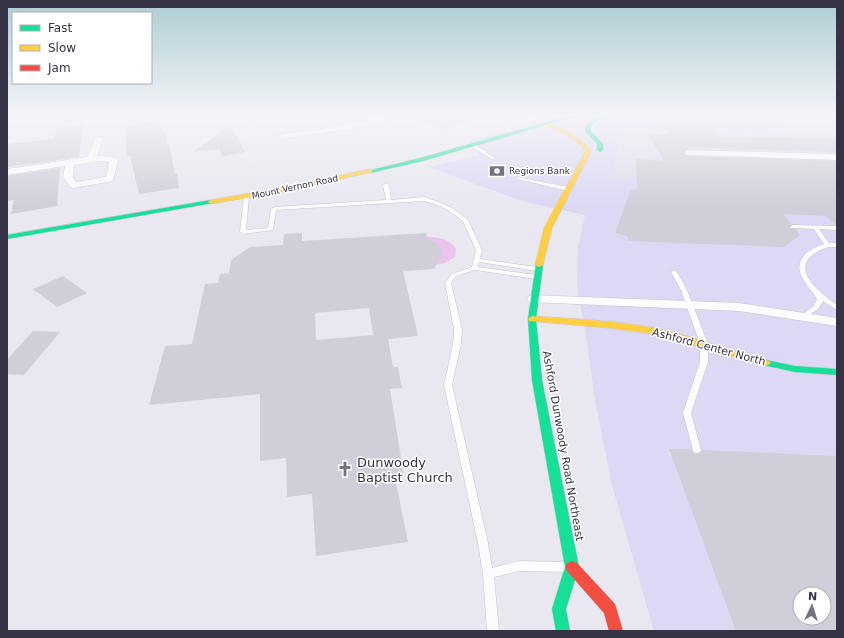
<svg xmlns="http://www.w3.org/2000/svg" width="844" height="638" font-family="'DejaVu Sans',sans-serif">
<rect width="100%" height="100%" fill="#e9e7f0"/>
<path fill="#e1ddee" d="M748,115H837V186L611,178L625,127L818,132Z"/>
<path fill="#ddd8f4" fill-rule="evenodd" d="M550,115H748L821,133L625,127L611,178L837,186V631H654L611,482L595,400L586,335L577,286L578,248L585,215L525,202L429,167L479,155L467,141L494,135ZM800,594H824V618H800Z"/>
<path fill="#ebc4ec" d="M427,237C439,237 450,239 456,249L455,257L445,263L435,265L441,255V249L432,240H428Z"/>
<path fill="#d9d7df" d="M699,115H743L772,122L766,129L717,128L714,124H706Z"/>
<g fill="#d0ced8" fill-rule="evenodd">
<path d="M413,115H478V118L445,129L412,117Z"/>
<path d="M659,115H699L716,137L837,139V152L689,148L684,152L686,156L837,161V224H834L826,216L783,214L791,224L789,228L796,230L800,235L784,247L629,241L627,236L615,233L631,189H637L636,159L664,161L648,134H668L658,117H660Z"/>
<path d="M154,121L158,122L166,132L167,144H169L175,174L177,173L179,188L139,194L130,156H127L125,126Z"/>
<path d="M83,125L79,157L7,167V144L54,139L57,128Z"/>
<path d="M231,125L245,152L222,156L219,149L193,152Z"/>
<path d="M60,168L57,206L11,214L14,200L7,201V176Z"/>
<path d="M302,233V241L426,233L427,237L438,244L441,249V255L434,269L403,271L418,336L388,339L393,367H398L402,388L390,389L404,477L395,478L408,542L316,556L312,494L287,497L286,458L260,461V394L149,405L165,346L192,344L205,284L218,283L220,274L229,273L231,260L250,247L283,245L284,234ZM369,308L373,335L316,340L315,313Z"/>
<path d="M63,276L87,293L57,307L33,289Z"/>
<path d="M33,331L60,332L24,375L7,374V360Z"/>
<path d="M669,449H691L693,453L697,454L700,453L702,450L837,456V631H736ZM800,594H824V618H800Z"/>
</g>
<g fill="none" stroke-linecap="round" stroke-linejoin="round">
<g stroke="#c6c4ce" stroke-width="1">
<g id="lane">
<path d="M718,115H723L730,122L727,123Z"/>
<path d="M472,145H476L495,158L491,159L472,147Z"/>
<path d="M516,177L568,187L571,189L568,191L518,179L516,178Z"/>
<path d="M386,183L389,185L391,200L424,197L439,202L452,208L468,220L482,250L480,259L537,267L540,269L537,271L479,262L478,267L536,275L539,277L536,279L475,270L456,276L451,283L462,329L461,344L452,385L488,543L492,568L519,561L567,562L571,564L572,567L571,570L567,572L519,571L494,577L499,631H487L483,574L478,543L444,385L453,344L454,329L445,283L452,274L472,267L476,250L463,221L448,210L435,204L424,201L276,210L273,230L243,234L240,232L244,196L246,195L249,197L246,230L268,228L271,209L274,207L386,200L383,185Z"/>
<path d="M793,225L837,226V230L819,229L829,243H837V247C828,246 821,249 814,254C790,271 822,294 837,305V310L823,301L818,309L804,318L802,319L799,317L813,307L817,300C814,292 809,289 805,282C791,263 805,250 824,244L814,229L791,228L790,227Z"/>
<path d="M674,270L677,272L687,290L708,344V362L691,413L701,450L700,452L697,453L694,452L693,450L683,413L700,362V344L681,290L671,272Z"/>
</g>
</g>
<g stroke="#c6c4ce" stroke-width="1">
<g id="street">
<path d="M384,115H394C380,127 305,136 283,138L279,136L283,134L322,129Z"/>
<path d="M523,115H533L551,125L550,127H544Z"/>
<path d="M96,137H102L103,139L97,156L114,157L118,160L113,181L73,188L70,187L63,177L65,166L7,175V169L87,157ZM100,161L109,162L106,177L76,182L73,177L74,165Z"/>
<path d="M689,150L837,154V160L686,155L685,153L686,151Z"/>
<path d="M533,295L739,303L837,318V326L739,311L529,302L527,299L529,296Z"/>
</g>
</g>
<g stroke="#ccc6d9" stroke-width="1">
<g id="fast">
<path d="M572,115H581L423,161L370,173L367,171L420,158Z"/>
<path d="M602,115H610L595,122L591,126V131L603,144V150L600,152L597,150V144L585,131V126L591,120Z"/>
<path d="M211,200L214,202L213,203L7,239V235Z"/>
<path d="M536,263H542L543,265L536,319L542,380L579,567L566,609L570,631H556L552,609L565,567L532,380L528,319Z"/>
<path d="M766,360L795,366L837,369V375L795,372L763,365L761,363L763,361Z"/>
</g>
</g>
<g stroke="#ccc6d9" stroke-width="1">
<g id="slow">
<path d="M547,123C564,129 582,136 591,152L552,228L543,265L539,267L535,265L544,228L585,152C577,137 560,132 545,126L544,125Z"/>
<path d="M370,169L373,171L372,172L302,188L211,204L208,202L211,200L302,184Z"/>
<path d="M532,316C573,319 614,320 654,328C693,336 731,350 769,361L771,363L766,366L654,334L609,328L529,321L528,319Z"/>
</g>
</g>
<g stroke="#ccc6d9" stroke-width="1">
<path id="jam" d="M572,561L577,563L615,604L623,631H609L604,613L567,571L565,567L567,563Z"/>
</g>
<use href="#lane" fill="#fcfbfd" fill-rule="evenodd"/>
<use href="#street" fill="#fcfbfd" fill-rule="evenodd"/>
<use href="#fast" fill="#16e098" fill-rule="evenodd"/>
<use href="#slow" fill="#ffcf43" fill-rule="evenodd"/>
<use href="#jam" fill="#f24e42" fill-rule="evenodd"/>
</g>
<linearGradient id="sky" x2="0" y2="1"><stop stop-color="#accdd2"/><stop offset="0.56" stop-color="#f5f4f8"/><stop offset="1" stop-color="#f5f4f8" stop-opacity="0"/></linearGradient>
<rect width="844" height="205" fill="url(#sky)"/>
<defs>
<g id="bank-bare" transform="scale(1.2)"><path d="M-6-4H6V4H-6ZM0-2.3a2.3 2.3 0 1 0 0 4.6a2.3 2.3 0 1 0 0-4.6Z" fill="#757282" stroke="#fff" stroke-width="2.5" paint-order="stroke"/></g>
<g id="church-bare" transform="scale(1.2)"><path d="M-1.2-6h2.4v3.5h3.3v2.4h-3.3V6h-2.4V-.1h-3.3v-2.4h3.3Z" fill="#757282" stroke="#fff" stroke-width="2.5" paint-order="stroke"/></g>
</defs>
<g fill-rule="evenodd">
<use href="#bank-bare" x="497" y="171"/>
<use href="#church-bare" x="345" y="469"/>
</g>
<g text-anchor="middle" dominant-baseline="central" stroke-width="3" stroke-linejoin="round" paint-order="stroke">
<g font-size="9" fill="#373346" stroke="#fff" text-anchor="start">
<text x="509" y="171">Regions Bank</text>
</g>
<g font-size="9" fill="#373346" stroke="#fff">
<text transform="translate(295 187) rotate(-12)">Mount Vernon Road</text>
</g>
<g font-size="11" fill="#373346" stroke="#fff">
<text transform="translate(709 347) rotate(15)">Ashford Center North</text>
<text transform="translate(563 446) rotate(80)">Ashford Dunwoody Road Northeast</text>
</g>
<g font-size="13" fill="#373346" stroke="#fff" text-anchor="start">
<text x="357" y="462">Dunwoody<tspan x="357" dy="15">Baptist Church</tspan></text>
</g>
</g>
<rect width="844" height="638" fill="none" stroke="#373346" stroke-width="16"/>
<rect x="12" y="12" width="140" height="72" fill="#ffffff" stroke="#afadb5"/>
<rect x="20" y="25" width="20" height="6" fill="#16e098" stroke="#afadb5"/>
<text x="48" y="32" font-size="12" fill="#373346">Fast</text>
<rect x="20" y="45" width="20" height="6" fill="#ffcf43" stroke="#afadb5"/>
<text x="48" y="52" font-size="12" fill="#373346">Slow</text>
<rect x="20" y="65" width="20" height="6" fill="#f24e42" stroke="#afadb5"/>
<text x="48" y="72" font-size="12" fill="#373346">Jam</text>
<g transform="translate(812 606) rotate(4)"><circle r="19" fill="#ffffff" stroke="#afadb5"/>
<path d="M0-3L7 15L0 10L-7 15Z" fill="#757282"/>
<text y="-6" font-size="11" font-weight="bold" text-anchor="middle" fill="#373346">N</text>
</g>
</svg>
